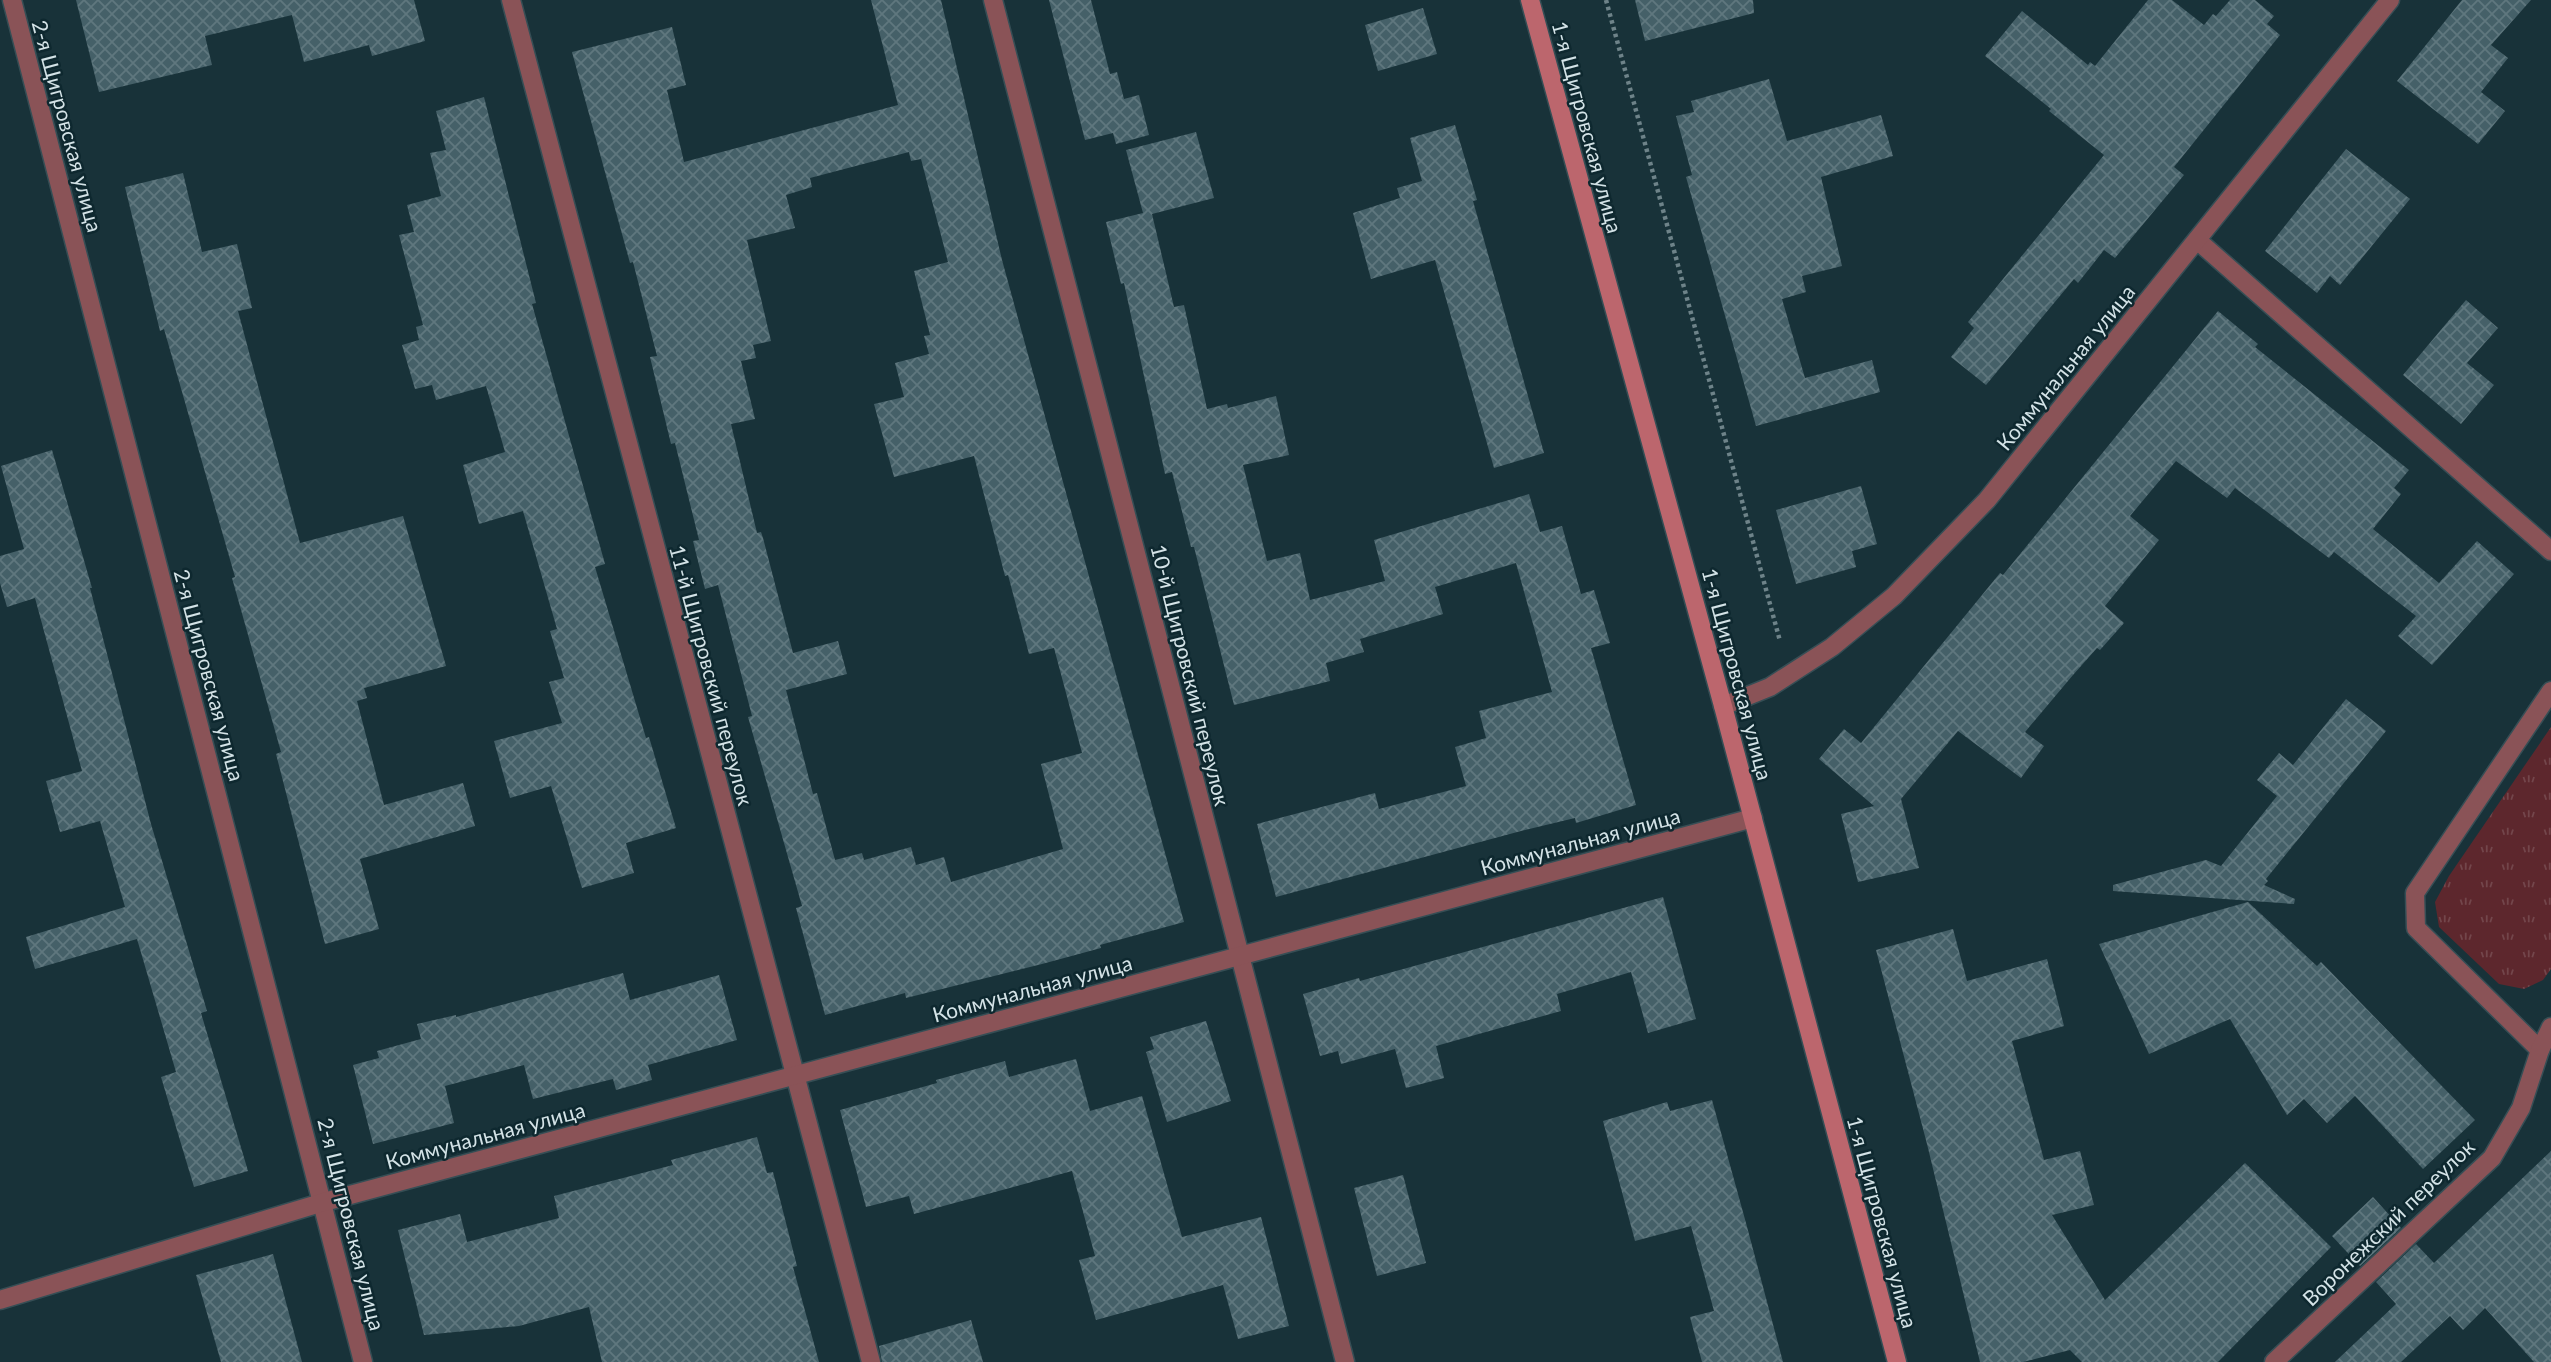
<svg xmlns="http://www.w3.org/2000/svg" width="2551" height="1362" font-family="Lato,sans-serif">
<defs>
<pattern id="grass-tufts" width="24" height="20" patternUnits="userSpaceOnUse" patternTransform="scale(1.75)"><rect width="24" height="20" fill="#5d272d"/><path d="M3 7l-1-3M5 7V3M7 7l1-3M15 17l-1-3M17 17v-4M19 17l1-3" fill="none" stroke="#73464b"/></pattern>
<pattern id="building-cross-hatch" width="8" height="8" patternUnits="userSpaceOnUse" patternTransform="scale(1.75)"><rect width="8" height="8" fill="#456068"/><path d="M0 0l8 8M0 8l8-8" fill="none" stroke="#5f777e"/></pattern>
</defs>
<rect width="100%" height="100%" fill="#183239"/>
<path fill="url(#grass-tufts)" d="M2551,727V969L2543,980L2524,989L2499,984L2439,927L2435,902L2449,876Z"/>
<g fill="url(#building-cross-hatch)" fill-rule="evenodd">
<path d="M76,0H414L425,41L372,56L369,45L304,62L292,15L205,36L212,65L99,92Z"/>
<path d="M871,0H941L1002,260L1184,922L1100,945L1101,948L1042,964L906,998L905,993L825,1015L796,908L802,906L748,717L752,716L718,585L705,589L693,541L699,540L675,443L671,444L650,357L657,356L633,262L630,263L572,52L672,27L686,85L667,90L684,162L898,105ZM909,152L911,161L921,159L948,262L914,271L930,335L924,336L929,354L895,363L904,397L874,404L894,477L974,456L1005,576L1008,575L1029,654L1054,648L1082,753L1041,764L1063,849L951,882L944,857L916,865L911,847L864,860L862,853L835,860L817,793L813,794L786,690L847,674L838,641L793,653L763,538L761,532L757,533L731,424L755,419L741,361L756,358L753,345L771,341L747,240L795,228L786,195L812,187L810,178Z"/>
<path d="M1049,0H1091L1110,74L1117,72L1124,99L1139,95L1149,135L1116,144L1113,133L1085,140Z"/>
<path d="M1635,0H1753L1754,13L1645,41Z"/>
<path d="M2148,0H2172L2204,25L2213,14L2216,16L2230,0H2255L2274,16L2267,24L2280,35L2174,167L2184,175L2115,258L2104,250L2078,283L2074,279L1986,385L1951,357L1974,328L1968,322L2104,155L2049,111L2051,109L1985,56L2022,11L2088,65L2090,62L2095,66Z"/>
<path d="M2462,0H2531L2491,45L2508,58L2481,92L2505,111L2478,144L2397,81Z"/>
<path d="M1423,8L1437,54L1378,71L1365,25Z"/>
<path d="M1769,79L1787,141L1881,115L1893,156L1821,177L1842,266L1802,276L1806,292L1782,299L1805,378L1872,360L1880,392L1756,426L1686,177L1692,175L1676,116L1694,112L1691,101Z"/>
<path d="M484,97L536,303L532,304L605,564L595,567L646,738L649,737L676,828L626,843L634,873L582,888L551,786L510,798L494,741L562,723L549,682L564,678L550,631L557,629L523,511L479,524L463,465L505,452L486,386L436,400L432,385L415,389L402,345L419,340L416,327L423,325L399,235L414,232L407,205L441,196L430,153L446,150L436,111Z"/>
<path d="M1455,125L1477,200L1473,201L1544,453L1494,468L1435,260L1371,279L1353,213L1400,198L1397,188L1422,181L1410,138Z"/>
<path d="M1196,132L1214,198L1152,214L1174,307L1184,305L1207,409L1227,404L1228,408L1276,396L1289,455L1243,465L1267,561L1300,553L1310,600L1385,581L1374,540L1529,494L1540,532L1562,526L1581,594L1594,590L1610,643L1591,648L1636,805L1576,823L1575,818L1521,831L1276,897L1257,824L1375,793L1379,809L1466,786L1455,747L1486,738L1479,711L1552,692L1516,563L1435,587L1443,614L1360,639L1364,652L1326,663L1330,681L1234,705L1194,547H1191L1172,472L1165,474L1124,283L1121,284L1106,222L1143,213L1126,150Z"/>
<path d="M2346,149L2410,199L2340,285L2330,276L2317,293L2265,251Z"/>
<path d="M183,173L202,252L237,244L252,308L238,311L300,543L403,516L446,666L364,688L367,698L357,701L384,805L463,783L475,826L360,859L379,929L325,944L276,754L281,752L232,578L235,577L164,329L160,331L125,187Z"/>
<path d="M2466,300L2498,328L2467,363L2494,385L2461,424L2403,375Z"/>
<path d="M2218,311L2258,344L2255,347L2409,470L2394,488L2401,494L2373,529L2439,583L2477,541L2514,574L2432,665L2398,636L2416,616L2334,552L2329,558L2235,488L2227,498L2176,461L2130,516L2159,540L2105,606L2124,623L2100,650L2097,648L2073,675L2025,732L2044,746L2021,778L1958,731L1901,799L1919,868L1858,882L1841,814L1874,806L1819,759L1844,729L1861,743L2000,573L2003,575Z"/>
<path d="M52,450L92,588H90L151,824L207,1011L201,1013L248,1171L194,1187L161,1077L176,1072L137,939L35,969L26,937L125,907L100,821L60,832L46,781L82,771L35,598L7,607L0,583V556L24,549L1,466Z"/>
<path d="M1861,486L1877,544L1852,551L1856,567L1796,584L1776,510Z"/>
<path d="M2346,699L2386,731L2266,879L2268,881L2264,885L2295,899L2294,904L2113,891V885L2206,860L2221,866L2277,796L2257,780L2279,753L2293,765Z"/>
<path d="M1663,897L1696,1019L1648,1033L1631,972L1557,994L1561,1011L1436,1046L1444,1078L1406,1088L1395,1049L1341,1064L1338,1051L1320,1056L1303,994L1359,978L1360,981Z"/>
<path d="M2248,902L2317,966L2321,962L2475,1120L2423,1169L2355,1096L2327,1123L2304,1099L2287,1115L2230,1019L2149,1054L2099,944Z"/>
<path d="M1953,929L1967,981L2047,959L2064,1026L2012,1041L2044,1160L2080,1151L2094,1205L2052,1215L2105,1300L2245,1163L2331,1247L2218,1362H2082L2070,1350L2023,1362H1980L1927,1144L1876,950Z"/>
<path d="M623,973L630,1000L719,975L737,1040L648,1065L652,1080L616,1090L613,1079L533,1099L524,1065L445,1086L454,1123L373,1144L353,1065L379,1058L377,1051L421,1039L417,1024L456,1015V1017Z"/>
<path d="M1206,1021L1231,1101L1167,1122L1146,1052L1154,1049L1150,1037Z"/>
<path d="M1076,1059L1090,1111L1142,1096L1182,1237L1261,1217L1289,1326L1238,1339L1223,1285L1096,1320L1079,1260L1095,1256L1072,1171L914,1214L909,1196L866,1207L840,1110L937,1083L936,1080L1005,1061L1009,1077Z"/>
<path d="M1712,1100L1746,1223L1783,1362H1702L1690,1317L1714,1311L1691,1226L1635,1241L1603,1121L1667,1102L1670,1111Z"/>
<path d="M757,1137L767,1173L773,1172L797,1266L793,1267L819,1362H602L589,1307L519,1326L424,1335L398,1230L460,1214L467,1242L559,1218L554,1196L673,1165L671,1160Z"/>
<path d="M2551,1151V1362H2534L2485,1308L2463,1330L2450,1316L2401,1362H2335L2396,1304L2376,1282L2416,1244L2434,1263Z"/>
<path d="M1403,1175L1426,1263L1377,1276L1354,1188Z"/>
<path d="M2373,1197L2401,1228L2360,1266L2332,1236Z"/>
<path d="M273,1254L302,1362H221L196,1275Z"/>
<path d="M971,1320L983,1362H882L879,1346Z"/>
</g>
<g fill="none" stroke-linecap="round" stroke-linejoin="round">
<g stroke="#364e55" stroke-width="21">
<path id="lane" d="M2540,1050L2416,928L2415,893L2551,691"/>
</g>
<g stroke="#364e55" stroke-width="21">
<g id="street">
<path d="M12,0L363,1362"/>
<path d="M511,0L871,1362"/>
<path d="M993,0L1345,1362"/>
<path d="M2197,240L2551,551"/>
<path d="M1723,706L1770,687L1832,647L1894,596L1987,500L2390,0"/>
<path d="M0,1300L324,1202L1753,818"/>
<path d="M2274,1362L2492,1158L2521,1108L2540,1050L2551,1027"/>
</g>
</g>
<g stroke="#364e55" stroke-width="21">
<path id="secondary" d="M1530,0L1723,706L1897,1362"/>
</g>
<path stroke="#6e8389" stroke-width="4.5" stroke-dasharray="3.5 3.5" stroke-linecap="butt" d="M1606,0L1780,641"/>
<use href="#lane" stroke="#8a5357" stroke-width="18"/>
<use href="#street" stroke="#8a5357" stroke-width="18"/>
<use href="#secondary" stroke="#bc666d" stroke-width="18"/>
</g>
<g text-anchor="middle" dominant-baseline="central" stroke-width="5" stroke-linejoin="round" paint-order="stroke">
<g font-size="21" fill="#d4e3e7" stroke="#0e282f">
<text transform="translate(68 126) rotate(75)">2-я Щигровская улица</text>
<text transform="translate(1588 127) rotate(75)">1-я Щигровская улица</text>
<text transform="translate(2065 367) rotate(-51)">Коммунальная улица</text>
<text transform="translate(1738 674) rotate(75)">1-я Щигровская улица</text>
<text transform="translate(210 675) rotate(75)">2-я Щигровская улица</text>
<text transform="translate(712 675) rotate(75)">11-й Щигровский переулок</text>
<text transform="translate(1191 675) rotate(76)">10-й Щигровский переулок</text>
<text transform="translate(1580 841) rotate(-15)">Коммунальная улица</text>
<text transform="translate(1032 988) rotate(-15)">Коммунальная улица</text>
<text transform="translate(485 1135) rotate(-15)">Коммунальная улица</text>
<text transform="translate(1883 1222) rotate(75)">1-я Щигровская улица</text>
<text transform="translate(2388 1222) rotate(-44)">Воронежский переулок</text>
<text transform="translate(352 1224) rotate(76)">2-я Щигровская улица</text>
</g>
</g>
</svg>
